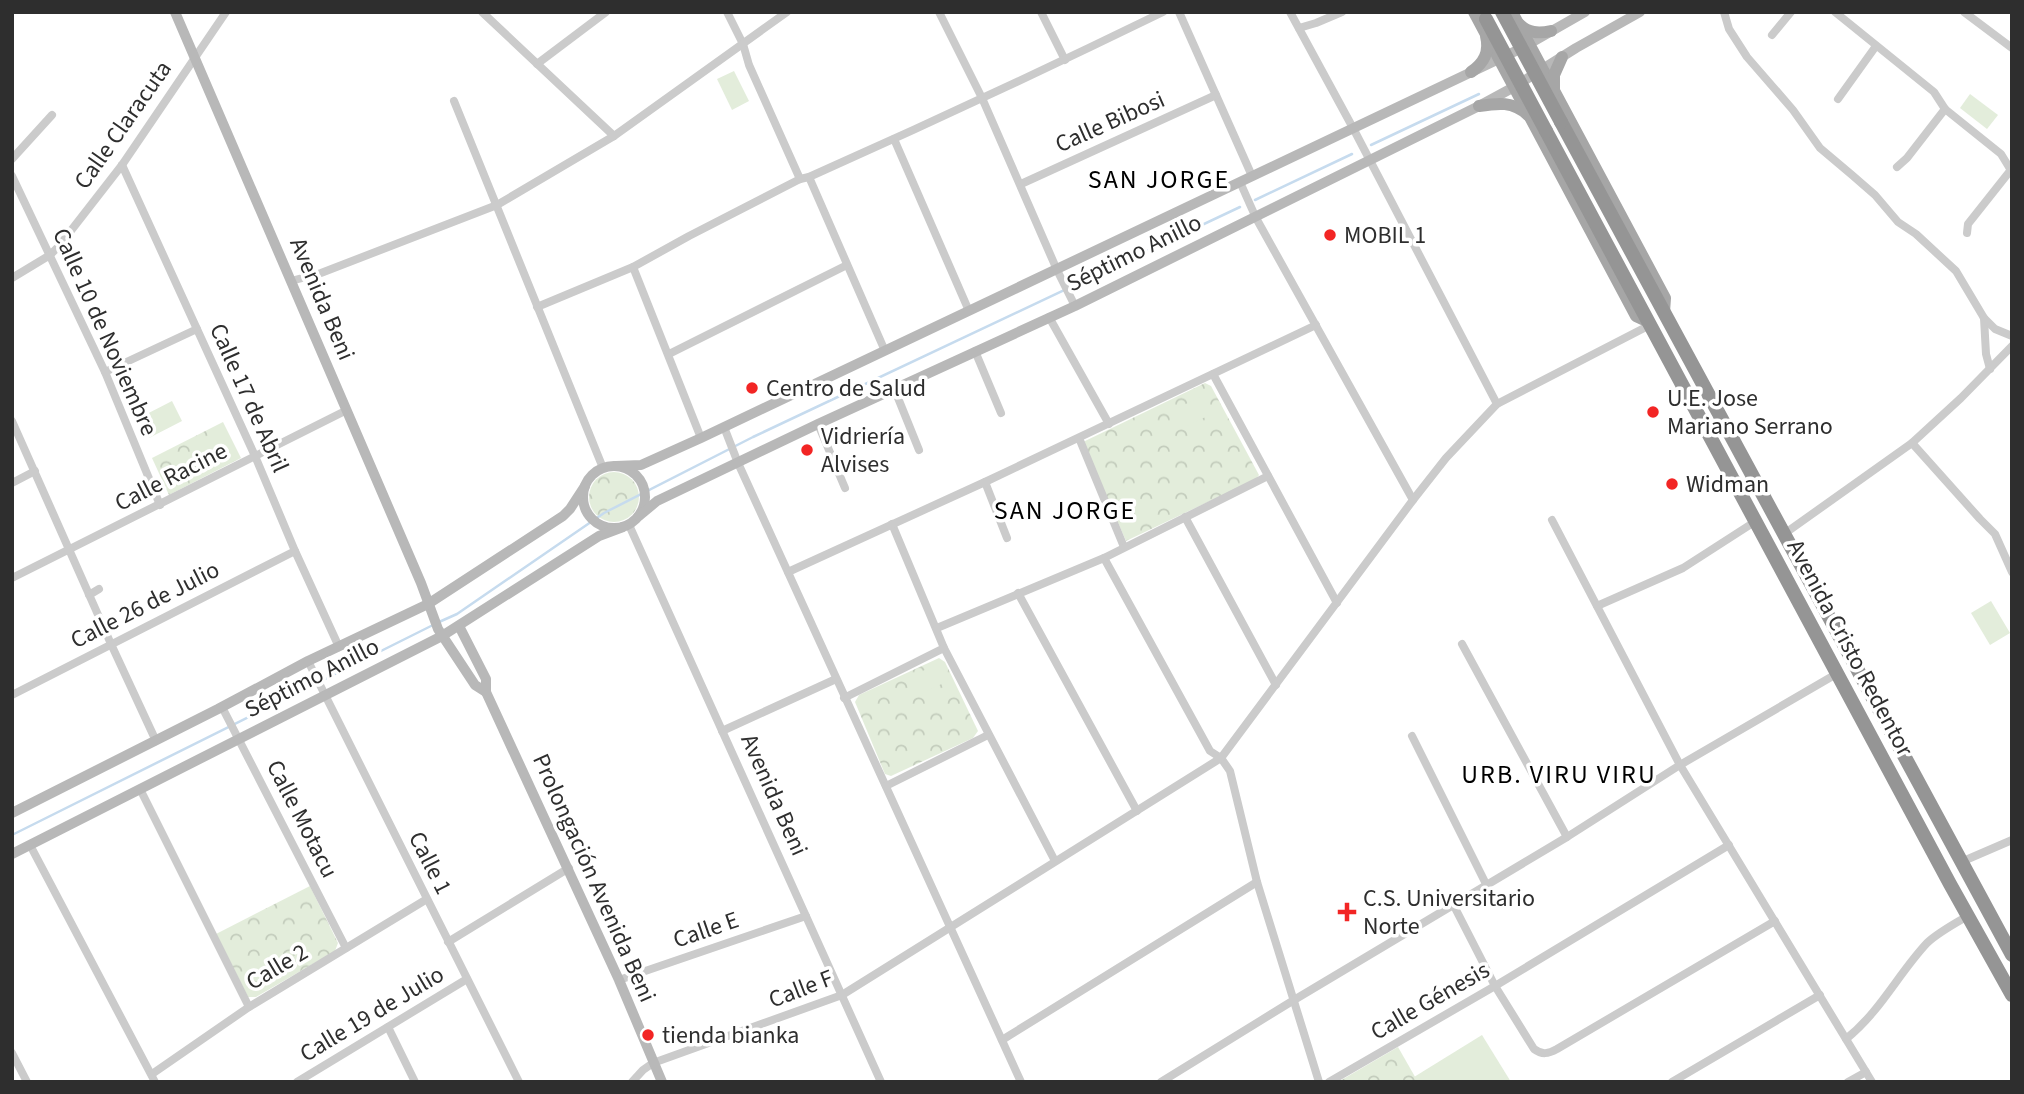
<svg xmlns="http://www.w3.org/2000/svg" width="2024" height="1094" font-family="'Source Sans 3',sans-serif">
<defs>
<pattern id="park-crowns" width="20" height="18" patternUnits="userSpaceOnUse" patternTransform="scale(1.75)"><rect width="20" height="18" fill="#e3eddb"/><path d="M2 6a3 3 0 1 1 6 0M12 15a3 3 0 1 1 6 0" fill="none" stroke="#c3ccbc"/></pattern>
</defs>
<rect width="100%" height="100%" fill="#fff"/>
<g fill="url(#park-crowns)">
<path d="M1205,383L1211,386L1259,475L1256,479L1126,541L1083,442Z"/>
<path d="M223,422L241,458L169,495L152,458Z"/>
<circle cx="614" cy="497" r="25"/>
<path d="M939,658L945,662L978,731L973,738L891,776L885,774L855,702L859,695Z"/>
<path d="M310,886L338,943L335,951L256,997H248L216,934Z"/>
<path d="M1398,1047L1418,1082H1338Z"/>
</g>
<g fill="#e3eddb">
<path d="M734,71L749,101L732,110L717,79Z"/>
<path d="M1970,94L1998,115L1987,129L1960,108Z"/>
<path d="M1205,395L1214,413L1182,428L1173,410Z"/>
<path d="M172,401L182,421L149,438L139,418Z"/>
<path d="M1991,601L2010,633L1990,645L1971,613Z"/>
<path d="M940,663L948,681L916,696L907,678Z"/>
<path d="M1482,1035L1511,1082H1416L1414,1077Z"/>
</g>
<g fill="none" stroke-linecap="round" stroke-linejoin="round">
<g stroke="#c6dbee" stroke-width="2.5">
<path d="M1371,145L1479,94"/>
<path d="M1255,200L1352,154"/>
<path d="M439,622L457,614L604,513L753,437L1240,207"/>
<path d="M12,835L433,625"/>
</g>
<g stroke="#cbcbcb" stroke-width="8">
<path d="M482,12L614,136"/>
<path d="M727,12L743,44L749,65L800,179"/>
<path d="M939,12L982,98L1057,270L1075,306"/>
<path d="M1041,12L1065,60"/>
<path d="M1179,12L1252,176"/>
<path d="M1290,12L1353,128L1497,404"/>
<path d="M1724,12L1729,29L1747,57L1793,110L1820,148L1852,175L1875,195L1898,222L1916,234L1956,271L1984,318L1986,354L1990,369"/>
<path d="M1835,12L1934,92L1945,109L2001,154L2012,172"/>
<path d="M1964,12L2012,48"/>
<path d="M1299,28L1316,23L1342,12"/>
<path d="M1772,35L1791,12"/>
<path d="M537,64L606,12"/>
<path d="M1838,99L1876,46"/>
<path d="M454,101L603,468"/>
<path d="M894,139L969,311"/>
<path d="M12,159L52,115"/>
<path d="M122,165L255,456L295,551L339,647"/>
<path d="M1897,167L1907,158L1945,109"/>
<path d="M12,176L105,372L160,505"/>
<path d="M809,177L885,351"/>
<path d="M1240,182L1256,218L1413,500"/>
<path d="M1021,184L1216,95"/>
<path d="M1967,233L1968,224L2010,171"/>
<path d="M633,267L701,438"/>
<path d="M12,278L50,255L59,246L122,165L226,12"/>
<path d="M291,281L321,273L497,205L614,136L787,12"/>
<path d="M537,307L633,267L689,236L800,179L809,177C928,124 1046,69 1163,12"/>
<path d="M1049,317L1109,424"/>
<path d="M1984,318L1995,329L2012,336"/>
<path d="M975,351L1001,413"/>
<path d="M669,354L847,265"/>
<path d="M105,372L197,329"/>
<path d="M1213,374L1337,603"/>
<path d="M894,388L919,450"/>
<path d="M12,421L111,644L156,741"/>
<path d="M818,424L845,488"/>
<path d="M724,427L738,463C832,669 927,875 1021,1082"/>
<path d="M1079,438L1124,547"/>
<path d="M1912,443L1980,519L1995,534L2012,572"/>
<path d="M985,482L1007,538"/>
<path d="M12,483L35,471"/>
<path d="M1185,517L1276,685"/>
<path d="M1552,520L1680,765L1872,1082"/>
<path d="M892,524L944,648L1055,861"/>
<path d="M629,525L881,1082"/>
<path d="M1784,534L1912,443L1961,398L2012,346"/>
<path d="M1104,558L1210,751L1221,758L1230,771L1257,882L1319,1082"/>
<path d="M788,572L985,482L1316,325"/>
<path d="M12,578L347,410"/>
<path d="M1018,593L1137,811"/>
<path d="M89,595L99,589"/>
<path d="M1597,606L1683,568L1756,521"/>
<path d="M937,628L1104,558L1268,476"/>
<path d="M1462,644L1567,837"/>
<path d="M308,661L519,1082"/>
<path d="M12,695L295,551"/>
<path d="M844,698L944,648"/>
<path d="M222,707L346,948"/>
<path d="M722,731L836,679"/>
<path d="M1412,736L1486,884"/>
<path d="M886,786L988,735"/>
<path d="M140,789L249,1007"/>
<path d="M30,845L155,1082"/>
<path d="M1961,862L2012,840"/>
<path d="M1453,904L1495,986L1534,1049C1542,1055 1548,1054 1557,1049L1775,921"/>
<path d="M448,942L569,868"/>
<path d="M619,980L806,916"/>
<path d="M388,1027L415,1082"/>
<path d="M1846,1039C1880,1012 1898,974 1927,943C1939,932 1954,924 1968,916"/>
<path d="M1002,1040L1257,882"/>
<path d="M12,1053L27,1082"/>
<path d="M152,1074L249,1007L427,899"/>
<path d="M297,1082L467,979"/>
<path d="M632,1082L643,1070L653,1063L842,995L1221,758L1413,500L1446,458L1497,404L1650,325"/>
<path d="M1161,1082L1294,1000L1567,837L1680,765L1838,673"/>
<path d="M1329,1082L1495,986L1729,845"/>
<path d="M1672,1082L1820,995"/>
<path d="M1848,1082L1866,1072"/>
</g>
<g stroke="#b8b8b8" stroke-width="10">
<path d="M175,12L421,583L438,629L475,685L486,692"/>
<circle cx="614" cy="497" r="31"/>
<path d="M616,466L641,465L701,438L1522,48L1585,12"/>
<path d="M639,516L657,501L818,424L1075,306L1479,106L1514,87L1576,48L1640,12"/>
<path d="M459,626L486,679V692L619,980L662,1082"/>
<path d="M12,813L218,709L308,661L428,604L563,516L570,509L585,486"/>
<path d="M12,854L442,636L599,536L623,527"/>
</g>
<g stroke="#a6a6a6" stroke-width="12">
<path d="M1474,12L1636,316L1649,322"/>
<path d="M1512,12L1665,298L1664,312"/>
<path d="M1519,24C1528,33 1538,34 1551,31"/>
<path d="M1471,72C1484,63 1490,52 1486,36"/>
<path d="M1554,91V75L1562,57"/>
<path d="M1479,106C1498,103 1513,101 1528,115"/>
</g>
<g stroke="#959595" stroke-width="14">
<path d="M1561,122L2012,955"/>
<path d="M1546,131L1950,884L2012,995"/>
</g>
<g stroke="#959595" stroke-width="14">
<path d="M1502,12L1561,122"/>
<path d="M1486,19L1546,131"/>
</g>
</g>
<g fill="#f22524" stroke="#fff" stroke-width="2.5">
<circle cx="1330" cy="235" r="7"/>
<circle cx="752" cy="388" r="7"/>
<circle cx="1653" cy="412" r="7"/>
<circle cx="807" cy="450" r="7"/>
<circle cx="1672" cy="484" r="7"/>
<path d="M1343.5 901.5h7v7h7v7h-7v7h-7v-7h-7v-7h7z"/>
<circle cx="648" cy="1035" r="7"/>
</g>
<g text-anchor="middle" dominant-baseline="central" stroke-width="7" stroke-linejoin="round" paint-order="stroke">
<g font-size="24" fill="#2e2e2e" stroke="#fff">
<text transform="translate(1110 122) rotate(-24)">Calle Bibosi</text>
<text transform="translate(123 125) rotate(-55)">Calle Claracuta</text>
<text transform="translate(1134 253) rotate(-26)">Séptimo Anillo</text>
<text transform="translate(322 299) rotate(67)">Avenida Beni</text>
<text transform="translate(105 332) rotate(66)">Calle 10 de Noviembre</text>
<text transform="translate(249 398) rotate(66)">Calle 17 de Abril</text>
<text transform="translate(171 477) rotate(-27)">Calle Racine</text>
<text transform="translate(145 605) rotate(-27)">Calle 26 de Julio</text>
<text transform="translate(1850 648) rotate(62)">Avenida Cristo Redentor</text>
<text transform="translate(312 678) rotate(-27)">Séptimo Anillo</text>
<text transform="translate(774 795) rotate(66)">Avenida Beni</text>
<text transform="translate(302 819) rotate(63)">Calle Motacu</text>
<text transform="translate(430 863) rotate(63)">Calle 1</text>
<text transform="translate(594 878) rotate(66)">Prolongación Avenida Beni</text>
<text transform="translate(706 930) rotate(-19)">Calle E</text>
<text transform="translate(277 967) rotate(-31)">Calle 2</text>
<text transform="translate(801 989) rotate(-21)">Calle F</text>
<text transform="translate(1430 1001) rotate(-30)">Calle Génesis</text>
<text transform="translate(372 1014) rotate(-31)">Calle 19 de Julio</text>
</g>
<g font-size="24" fill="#2e2e2e" stroke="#fff" text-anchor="start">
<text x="1344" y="235">MOBIL 1</text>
<text x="766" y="388">Centro de Salud</text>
<text x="1667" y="398">U.E. Jose<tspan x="1667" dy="28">Mariano Serrano</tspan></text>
<text x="821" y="436">Vidriería<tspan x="821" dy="28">Alvises</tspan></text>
<text x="1686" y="484">Widman</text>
<text x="1363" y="898">C.S. Universitario<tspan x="1363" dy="28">Norte</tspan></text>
<text x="662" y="1035">tienda bianka</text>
</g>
<g font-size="26" letter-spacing="2" fill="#000" stroke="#fff">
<text x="1159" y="179">SAN JORGE</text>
<text x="1065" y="510">SAN JORGE</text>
<text x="1559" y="774">URB. VIRU VIRU</text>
</g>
</g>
<rect width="2024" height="1094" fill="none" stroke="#2e2e2e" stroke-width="28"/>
</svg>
